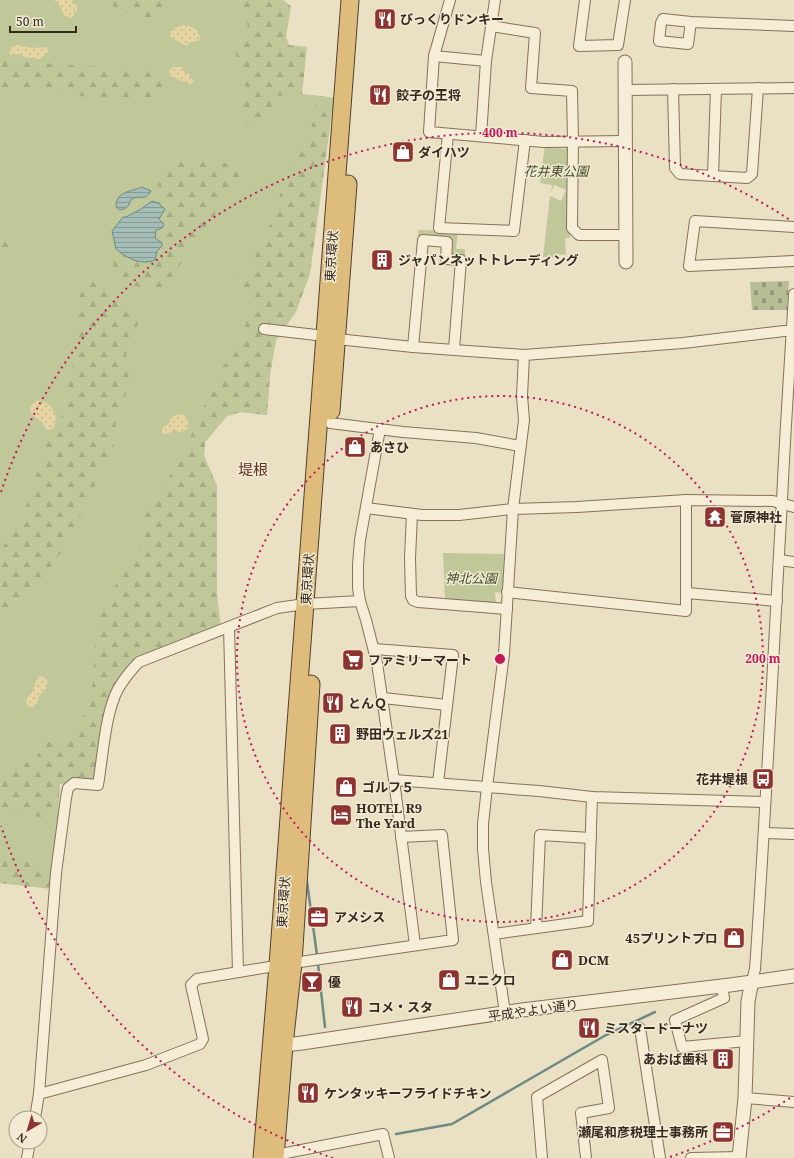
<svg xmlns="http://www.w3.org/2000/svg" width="794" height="1158" font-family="'Noto Serif','Noto Sans JP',serif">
<defs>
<pattern id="forest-firs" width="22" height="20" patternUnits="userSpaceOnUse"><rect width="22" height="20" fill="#c0c799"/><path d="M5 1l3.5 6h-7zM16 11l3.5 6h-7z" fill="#a6ab83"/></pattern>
<pattern id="sand-dots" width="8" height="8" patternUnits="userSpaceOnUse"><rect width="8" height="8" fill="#e4d5a3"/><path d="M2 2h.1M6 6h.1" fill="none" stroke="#c4b78c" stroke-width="1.8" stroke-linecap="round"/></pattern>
<pattern id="cemetery-stones" width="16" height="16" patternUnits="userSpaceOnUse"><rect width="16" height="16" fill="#b7bd97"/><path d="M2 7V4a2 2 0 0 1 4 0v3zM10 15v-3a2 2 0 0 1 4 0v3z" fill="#969a7b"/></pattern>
<pattern id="water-rules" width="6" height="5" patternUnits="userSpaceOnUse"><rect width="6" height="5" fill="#a5bdb7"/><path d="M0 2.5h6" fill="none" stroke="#879a94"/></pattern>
</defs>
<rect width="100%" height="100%" fill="#eae0c4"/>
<g fill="#c0c799">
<path d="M0,0H267L278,91L334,98L295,306L276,340L270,374L267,415L241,412L227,416L205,442L204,456L217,486L209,617L135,661L123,675L95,780L60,784L53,889L0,883Z"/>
<path d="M545,145H557V148L565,149V145L569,149L570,238H565L566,255L556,254L555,258L543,257L550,196L561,201L566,190L554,185L551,193L552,185L540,183Z"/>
<path d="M418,230L458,231L456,249H465V256H452L449,253L450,239L418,238Z"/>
<path d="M443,553L504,554L503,593L495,592L496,604L445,600Z"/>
</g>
<g fill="url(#forest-firs)">
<path d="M103,0H161L164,5L163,15C143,25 120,10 103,0Z"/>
<path d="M228,0H283L291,6L286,37L289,45L307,47L302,94L277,96L263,131H257L243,119L235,109L246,88L243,79L237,70L235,44L243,38L248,24Z"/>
<path d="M0,60H20L62,65L149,69L164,80V95L155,100L142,98L78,96L44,88L0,91Z"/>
<path d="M313,95L334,98L310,274L296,312L276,340L270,374L267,415L241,412L227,416L205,442L204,456L217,486V594L221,627L149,653L135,661L123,675L95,780L60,784L57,822C39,816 19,812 0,812V781L13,763L29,762L36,759L43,743L61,740L76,728L91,703L95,652V628L109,596L121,576L138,557L143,508L161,487L185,455L197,417L217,386L223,366L239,346L247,320L253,308L248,299L235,288L237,277L252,270L256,251L275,216L280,194L311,128L316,111Z"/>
<path d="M201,157L216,159L238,169L241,179L227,193L215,215L166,285C164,286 163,288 161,289C154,292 145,290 139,287C121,281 107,270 116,249L119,251L155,255L157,251L162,246V243L155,238V233L161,221L159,217L164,211L163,207L155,201C159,183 159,171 172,158Z"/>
<path d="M0,231L10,243L15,252L10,259L6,258L0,250Z"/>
<path d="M95,275L122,304L140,318L126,355L130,372L126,393L117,415L113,450L104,470L86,502L69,541L42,580L20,604L4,613L0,620V551L17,527L29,499L47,440L61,418L75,355L77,302L89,277Z"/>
<path d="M0,858L22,860L54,871L53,889L0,883Z"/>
</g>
<g fill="url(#sand-dots)">
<path d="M54,0H73L71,3L75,4L77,7V10L74,13V16L71,18C61,15 64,12 59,5C58,3 56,2 54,0Z"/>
<path d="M183,25H188L192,28L196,29L201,38L198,41L191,42L186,46L170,37L169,33L175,28Z"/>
<path d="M18,45L32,48L46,47L49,51L40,59H37L24,57L20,54L10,55L9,52L12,46Z"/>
<path d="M173,67H182L185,73H189L190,78L194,80V82L190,84C182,82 177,78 170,76L168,72Z"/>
<path d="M35,401C39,401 43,400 47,403C56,408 61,430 47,430L41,421L31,414L30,407Z"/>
<path d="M179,414C188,414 189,422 187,429L181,433L173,429L172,432L165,434L162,433C162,425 165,427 168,424C170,422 171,418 173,416Z"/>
<path d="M38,676L46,678L48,682L46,689L39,696L38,701L33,708L27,705L26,701L27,698L32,692Z"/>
</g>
<path fill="url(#cemetery-stones)" d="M789,281L787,310H752L750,282Z"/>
<g fill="url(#water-rules)" stroke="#6d8b84">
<path d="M142,187L151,191C144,202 142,195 134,198C128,200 132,208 120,210L116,207C116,191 130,192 142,187Z"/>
<path d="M152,201L158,203L165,209L159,219L164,224L163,227L160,229L156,230L155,238L162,243V246L157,251L155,260C142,266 126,258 116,249L112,231L123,217H126L141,209Z"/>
</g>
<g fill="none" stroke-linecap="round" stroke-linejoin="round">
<g stroke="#6d8b84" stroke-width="2.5">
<path d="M307,882L317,955"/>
<path d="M318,964L325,1027"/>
<path d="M396,1134L452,1124L606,1035L655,1012"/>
</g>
<g stroke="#83725c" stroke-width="12">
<g id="minor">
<path d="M450,0L434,56L429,132L544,142L626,141"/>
<path d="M585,0L579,46L618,45L625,0"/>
<path d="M691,22L688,44L659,41L661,23L663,19L691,22L794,26"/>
<path d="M491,26L535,33L531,88L572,91L573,141L572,228L579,235H626"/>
<path d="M434,56L486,61"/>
<path d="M673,89L675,168L680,174L747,178L752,174L758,88"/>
<path d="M626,90L794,88"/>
<path d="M448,134L439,228L514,231L525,140"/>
<path d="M481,136L486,61L495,0"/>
<path d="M713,176L716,89"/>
<path d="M794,227L695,221L689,266L794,261"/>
<path d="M264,329L325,336L337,339L413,347L524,355L683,343L784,331H792"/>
<path d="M413,347L423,240L447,242L446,259L461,260L454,349"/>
<path d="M330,423L403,432L476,438L520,446"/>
<path d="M380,429L360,540L358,565V588L360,601L366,620L377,663L394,780L415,945"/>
<path d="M366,508L422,515H459L513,509L577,507L686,500L773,501L794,507"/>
<path d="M412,514L410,558L411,596L413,600L418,602L507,609"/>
<path d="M779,560L794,562"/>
<path d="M507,592L686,611V500"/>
<path d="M687,593L777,601"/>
<path d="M229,627L238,972"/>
<path d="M374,649L453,655L438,783"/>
<path d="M383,698L447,705"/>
<path d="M394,780L539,791L592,797L765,802"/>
<path d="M765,833L794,834"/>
<path d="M536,928L540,835L591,838"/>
<path d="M494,934L588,921L592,797"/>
<path d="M752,981L755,969C766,813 773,657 782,501C785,432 790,363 794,294"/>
<path d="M722,986L724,998L675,1020L682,1047L747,1041"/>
<path d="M505,1013L486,882L483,849V824L487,787L504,654L513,509L524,420L522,396L524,355"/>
<path d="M640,1028L660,1158"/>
<path d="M39,1094L146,1065L200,1044L203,1039L191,985L197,979L293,963L453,940L442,835L401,837"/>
<path d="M745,1098L794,1102"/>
<path d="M35,1118L39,1094L56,873L66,798L68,788L74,783L98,785C103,756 105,714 118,689C124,679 131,670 139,662L277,608L305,604L360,601"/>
<path d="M276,1155L383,1134L389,1158"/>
<path d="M27,1158L30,1142"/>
<path d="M542,1158L537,1097L602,1060L609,1108L581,1113L586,1158"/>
<path d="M691,1158L739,1157"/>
</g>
</g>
<g stroke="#83725c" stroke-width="15">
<g id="tertiary">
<path d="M625,62L626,262"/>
<path d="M275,1044L284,1045L302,1043L522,1010L730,985L794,976"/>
<path d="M739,1158L745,1098L748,1001L752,981"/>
</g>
</g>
<g stroke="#514130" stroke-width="19">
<g id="trunk">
<path d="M331,411L348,184"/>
<path d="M262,1158L278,965L350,0"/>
<path d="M275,1158L284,1045L293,963L311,684"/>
</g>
</g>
<use href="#minor" stroke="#f6edd6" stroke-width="10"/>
<use href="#tertiary" stroke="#f6edd6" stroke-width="13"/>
<use href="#trunk" stroke="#debc7c" stroke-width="17"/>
</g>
<g fill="none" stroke="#c2185b" stroke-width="2" stroke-dasharray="2 4">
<circle cx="500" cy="659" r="263"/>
<path d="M790 1098A526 526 0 0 1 667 1158M333 1158A526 526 0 0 1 1 826M1 492A526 526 0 0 1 790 220"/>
</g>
<defs>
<g id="restaurant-square" transform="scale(1.15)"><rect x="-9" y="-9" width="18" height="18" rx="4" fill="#8d3431" stroke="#f2ead3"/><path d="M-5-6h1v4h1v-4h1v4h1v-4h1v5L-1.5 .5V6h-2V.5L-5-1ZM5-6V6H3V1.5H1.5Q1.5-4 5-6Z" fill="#fff"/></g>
<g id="shop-square" transform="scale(1.15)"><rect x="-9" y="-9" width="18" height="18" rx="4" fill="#8d3431" stroke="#f2ead3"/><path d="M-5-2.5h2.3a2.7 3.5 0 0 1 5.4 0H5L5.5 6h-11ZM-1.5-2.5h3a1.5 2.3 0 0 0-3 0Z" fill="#fff"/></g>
<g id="building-square" transform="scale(1.15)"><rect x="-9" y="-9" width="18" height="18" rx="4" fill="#8d3431" stroke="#f2ead3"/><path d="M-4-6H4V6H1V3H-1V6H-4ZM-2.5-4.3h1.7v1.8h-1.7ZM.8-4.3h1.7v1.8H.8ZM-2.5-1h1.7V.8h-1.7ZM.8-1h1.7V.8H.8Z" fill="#fff"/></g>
<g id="temple-square" transform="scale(1.15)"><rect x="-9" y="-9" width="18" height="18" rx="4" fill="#8d3431" stroke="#f2ead3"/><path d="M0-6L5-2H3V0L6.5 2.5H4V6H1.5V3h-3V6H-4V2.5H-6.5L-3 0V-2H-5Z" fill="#fff"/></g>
<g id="supermarket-square" transform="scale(1.15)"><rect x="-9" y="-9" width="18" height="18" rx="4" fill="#8d3431" stroke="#f2ead3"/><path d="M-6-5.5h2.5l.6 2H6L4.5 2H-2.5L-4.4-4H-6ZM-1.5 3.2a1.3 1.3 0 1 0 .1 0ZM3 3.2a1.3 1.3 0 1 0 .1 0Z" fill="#fff"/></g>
<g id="bus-square" transform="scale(1.15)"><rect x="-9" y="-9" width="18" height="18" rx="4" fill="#8d3431" stroke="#f2ead3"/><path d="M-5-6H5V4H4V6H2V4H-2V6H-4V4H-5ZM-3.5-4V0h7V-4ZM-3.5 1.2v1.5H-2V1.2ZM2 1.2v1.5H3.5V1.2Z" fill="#fff"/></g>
<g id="hotel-square" transform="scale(1.15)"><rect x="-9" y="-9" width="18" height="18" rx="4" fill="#8d3431" stroke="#f2ead3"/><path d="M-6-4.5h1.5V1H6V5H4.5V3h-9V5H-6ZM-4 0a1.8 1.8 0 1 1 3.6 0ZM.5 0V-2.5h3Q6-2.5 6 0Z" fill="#fff"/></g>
<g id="office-square" transform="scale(1.15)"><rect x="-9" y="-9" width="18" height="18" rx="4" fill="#8d3431" stroke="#f2ead3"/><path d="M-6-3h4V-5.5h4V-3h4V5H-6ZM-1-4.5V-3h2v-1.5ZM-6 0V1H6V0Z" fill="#fff"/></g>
<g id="bar-square" transform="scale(1.15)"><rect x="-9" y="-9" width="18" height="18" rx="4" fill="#8d3431" stroke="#f2ead3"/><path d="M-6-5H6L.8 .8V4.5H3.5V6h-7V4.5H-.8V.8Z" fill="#fff"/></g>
</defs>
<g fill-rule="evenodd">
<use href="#restaurant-square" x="385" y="19"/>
<use href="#restaurant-square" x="380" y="95"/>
<use href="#shop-square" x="403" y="152"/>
<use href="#building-square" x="382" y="260"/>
<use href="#shop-square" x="355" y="447"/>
<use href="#temple-square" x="715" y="517"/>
<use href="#supermarket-square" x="353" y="660"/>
<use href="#restaurant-square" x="333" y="703"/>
<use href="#building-square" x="340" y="734"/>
<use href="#bus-square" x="763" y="779"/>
<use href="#shop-square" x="346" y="787"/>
<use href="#hotel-square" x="341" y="815"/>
<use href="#office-square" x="318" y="917"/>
<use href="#shop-square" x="734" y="938"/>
<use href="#shop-square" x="562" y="960"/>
<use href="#shop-square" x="449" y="980"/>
<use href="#bar-square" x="312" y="982"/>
<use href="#restaurant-square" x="352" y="1007"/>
<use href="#restaurant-square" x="589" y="1028"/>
<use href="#building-square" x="723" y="1059"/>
<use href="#restaurant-square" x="308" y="1093"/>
<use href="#office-square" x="723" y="1132"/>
</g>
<g text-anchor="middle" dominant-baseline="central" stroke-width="3" stroke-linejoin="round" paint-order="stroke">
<g font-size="13" font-weight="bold" fill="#342a1f" stroke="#f2ead3" text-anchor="start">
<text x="400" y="19">びっくりドンキー</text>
<text x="396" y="95">餃子の王将</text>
<text x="418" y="152">ダイハツ</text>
<text x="398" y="260">ジャパンネットトレーディング</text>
<text x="370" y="447">あさひ</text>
<text x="730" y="517">菅原神社</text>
<text x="368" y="660">ファミリーマート</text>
<text x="348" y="703">とんＱ</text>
<text x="356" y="734">野田ウェルズ21</text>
<text x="748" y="779" text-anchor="end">花井堤根</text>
<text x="362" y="787">ゴルフ５</text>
<text x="356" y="808">HOTEL R9<tspan x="356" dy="15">The Yard</tspan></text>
<text x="334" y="917">アメシス</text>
<text x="718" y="938" text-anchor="end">45プリントプロ</text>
<text x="578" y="960">DCM</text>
<text x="464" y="980">ユニクロ</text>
<text x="328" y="982">優</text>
<text x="368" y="1007">コメ・スタ</text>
<text x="604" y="1028">ミスタードーナツ</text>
<text x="708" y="1059" text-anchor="end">あおば歯科</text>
<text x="324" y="1093">ケンタッキーフライドチキン</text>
<text x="708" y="1132" text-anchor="end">瀬尾和彦税理士事務所</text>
</g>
<g font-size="13" font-style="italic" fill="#434f27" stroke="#f2ead3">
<text x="556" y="171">花井東公園</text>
<text x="471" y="578">神北公園</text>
</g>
<g font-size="13" fill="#342a1f" stroke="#f2ead3">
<text transform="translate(331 256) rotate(-86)">東京環状</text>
<text transform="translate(307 579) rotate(-86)">東京環状</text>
<text transform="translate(283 902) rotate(-86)">東京環状</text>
<text transform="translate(533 1010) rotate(-8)">平成やよい通り</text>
</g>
<g font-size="15" fill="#5d3022" stroke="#f2ead3">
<text x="253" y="469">堤根</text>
</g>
</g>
<circle cx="500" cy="659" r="6" fill="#c2185b" stroke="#f2ead3" stroke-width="2"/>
<g font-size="12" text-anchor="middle" font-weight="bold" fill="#c2185b" stroke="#f2ead3" stroke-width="3" stroke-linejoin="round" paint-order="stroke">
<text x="500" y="137">400 m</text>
<text x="763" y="663">200 m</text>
</g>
<g transform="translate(28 1130) rotate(218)"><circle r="19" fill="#f2ead3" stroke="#a69d8b"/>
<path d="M0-3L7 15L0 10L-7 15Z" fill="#8d3431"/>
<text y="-6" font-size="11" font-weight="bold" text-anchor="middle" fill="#342a1f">N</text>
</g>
<path d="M10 26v6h66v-6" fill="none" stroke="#342a1f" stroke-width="2"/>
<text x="16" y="26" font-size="12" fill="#342a1f" stroke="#f2ead3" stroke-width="3" paint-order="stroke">50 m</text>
</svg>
